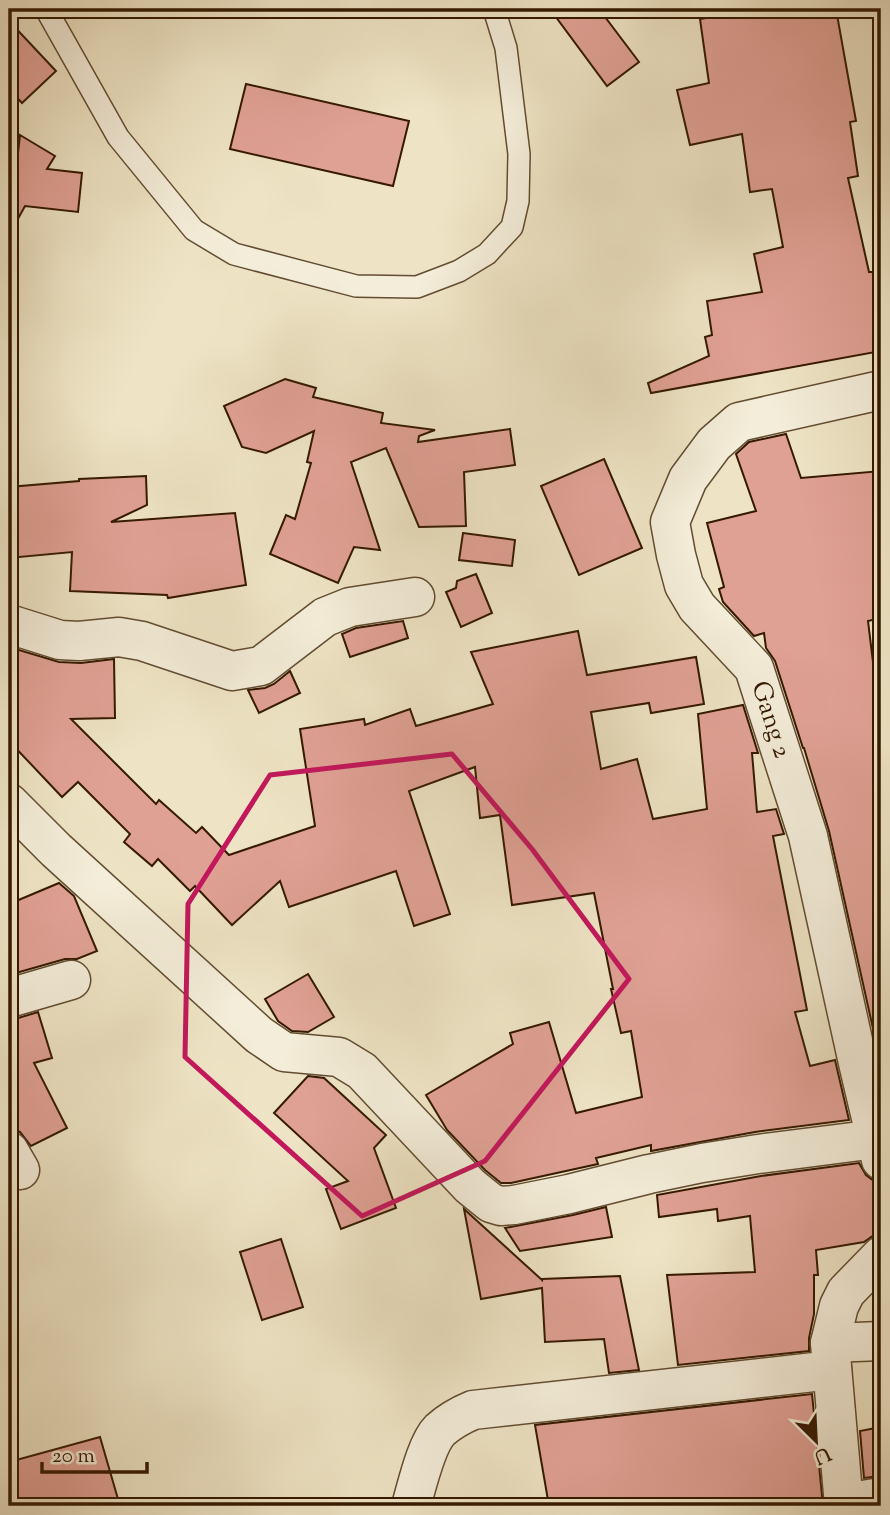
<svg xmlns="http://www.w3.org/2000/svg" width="890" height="1515" font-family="'Sorts Mill Goudy',serif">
<rect width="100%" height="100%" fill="#eee4c5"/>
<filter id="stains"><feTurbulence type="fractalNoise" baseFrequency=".00286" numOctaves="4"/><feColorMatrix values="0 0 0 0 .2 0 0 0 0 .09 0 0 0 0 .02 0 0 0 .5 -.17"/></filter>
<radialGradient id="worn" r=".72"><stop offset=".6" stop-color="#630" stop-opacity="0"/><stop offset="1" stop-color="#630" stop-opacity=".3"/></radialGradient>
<g fill="#e0a195" stroke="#351900" stroke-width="2">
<path d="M550,9H599L639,62L607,86Z"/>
<path d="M736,9H836L856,121L850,122L858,176L848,178L869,272H873L878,313H881V351L651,393L648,383L709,356L705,337L712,335L707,301L762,292L754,254L783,247L772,189L750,192L742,134L690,145L677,90L709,83L700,19L737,13Z"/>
<path d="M9,21L56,71L22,103L9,89Z"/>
<path d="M246,84L409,121L393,186L230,149Z"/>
<path d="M20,135L55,156L47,169L82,173L78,212L25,206L9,235Z"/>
<path d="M285,379L316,388L313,397L383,413L381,423L435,430L419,436L418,442L510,429L515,465L464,472L466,526L419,527L386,448L351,462L380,550L354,547L338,583L270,554L286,515L295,519L311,463L307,462L314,431L266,453L242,447L224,406Z"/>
<path d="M786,434L801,478L881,471V618L868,621L877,695L881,694V1066L878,1051L879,1050L878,1051L829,831L804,748H803L775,661L766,648L764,633L754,636L723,602L719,589L724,587L707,523L756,511L736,454L749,442Z"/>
<path d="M604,459L642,548L579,575L541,486Z"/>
<path d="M146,476L147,505L111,522L235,513L246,585L168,598L167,595L70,591L72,552L9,558V487L79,481V479Z"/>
<path d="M463,533L515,540L512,566L459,560Z"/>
<path d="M476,574L492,613L461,627L446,592L456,588L457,581Z"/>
<path d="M403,621L408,638L350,657L342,634L356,628Z"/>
<path d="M578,631L587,675L696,657L704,704L651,713L649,703L591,712L601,769L637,759L653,819L707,809L698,714L743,705L758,753H752L757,812L776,809L784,834L773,836L807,1010L795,1012L810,1066L835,1060L849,1120L755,1132L651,1151V1145L596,1158L598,1164L511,1183H501L485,1170L447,1130L426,1095L513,1044L510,1033L549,1022L576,1113L642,1097L631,1031L621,1033L611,989H613L594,893L512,905L500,815L480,818L475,767L409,791L450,914L414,926L396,871L289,907L280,881L232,925L195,886L190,891L158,859L152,866L124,842L130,834L78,782L62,797L9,741V647L59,662L81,663L114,659L115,718L71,719L156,804L159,800L196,833L202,827L229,855L315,826L300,729L364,719L365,725L410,709L416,726L493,704L471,652Z"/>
<path d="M290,671L300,693L259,713L248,690L265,688L274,684Z"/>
<path d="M59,883L74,896L97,951L77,959H65L9,975V904Z"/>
<path d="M308,974L334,1017L308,1032L292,1031L278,1021L265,999Z"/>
<path d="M38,1012L52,1058L34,1063L67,1128L31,1146L20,1132L16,1131L9,1116V1019H15Z"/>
<path d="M308,1076L324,1078L386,1135L374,1148L396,1208L341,1229L326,1189L348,1181L274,1113Z"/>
<path d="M859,1163L866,1175L874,1181H879L881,1201V1235H874L864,1242L816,1250L818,1275H814V1314L809,1338V1351L678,1365L667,1275L755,1272L750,1216L718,1221L717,1209L659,1217L657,1195L761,1176Z"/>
<path d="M606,1207L612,1237L520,1251L505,1228L573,1215Z"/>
<path d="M464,1209L542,1280V1279L620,1276L639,1370L609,1373L604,1339L545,1342L542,1288L481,1299Z"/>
<path d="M281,1239L303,1307L262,1320L240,1252Z"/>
<path d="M812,1394L823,1506H549L535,1425Z"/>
<path d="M881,1427V1476L864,1478L860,1431Z"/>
<path d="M100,1437L120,1506H9V1462Z"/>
</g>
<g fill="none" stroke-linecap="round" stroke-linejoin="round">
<g stroke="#634c31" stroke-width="24">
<path id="lane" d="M46,9L118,137L194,230L234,254L356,286L417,287L459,271L487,254L512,227L518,201L519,154L506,48L494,9"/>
</g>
<g stroke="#634c31" stroke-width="41">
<g id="street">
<path id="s1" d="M881,390L739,422L714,444L688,479L670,522L676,555L684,585L697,607L754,668L808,836L858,1063L881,1160"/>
<path d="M9,624L60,640L79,641L119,637L142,641L232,671L261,666L325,617L350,607L415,597"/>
<path d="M9,803L56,850L259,1035L284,1052L339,1057L362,1071L470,1186L491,1203L501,1206L514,1205L569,1194L649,1174L702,1163L758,1154L876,1139"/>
<path d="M9,998L71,980"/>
<path d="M9,1151L20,1170"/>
<path d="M830,1343L881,1341"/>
<path d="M845,1503L881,1497"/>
<path d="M411,1506C417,1486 426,1444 440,1430C450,1421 461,1415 473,1410L832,1370"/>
<path d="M845,1506L843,1494L830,1343L839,1306L846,1292L881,1256"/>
</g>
</g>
<use href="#lane" stroke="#f4edd9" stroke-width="21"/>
<use href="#street" stroke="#f4edd9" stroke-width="38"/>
</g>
<path fill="none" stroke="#c2185b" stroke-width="5" stroke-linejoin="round" d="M452,754L532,849L629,979L485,1161L362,1216L185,1057L188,904L270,775Z"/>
<g text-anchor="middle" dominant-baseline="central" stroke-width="5" stroke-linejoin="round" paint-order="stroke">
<g font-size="26" fill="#351900" stroke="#f4edd9">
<text stroke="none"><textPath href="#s1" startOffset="497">Gang 2</textPath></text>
</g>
</g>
<rect width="890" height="1515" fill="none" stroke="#eee4c5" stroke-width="35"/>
<rect x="10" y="10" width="869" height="1494" fill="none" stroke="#351900" stroke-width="3.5"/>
<rect x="18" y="18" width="855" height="1480" fill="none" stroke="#351900" stroke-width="2"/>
<g transform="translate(816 1441) rotate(156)" stroke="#f4edd9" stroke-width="5" paint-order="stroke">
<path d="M0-5L12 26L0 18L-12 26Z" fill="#351900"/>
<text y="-10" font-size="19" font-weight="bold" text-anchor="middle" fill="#351900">U</text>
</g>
<path d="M42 1462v10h105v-10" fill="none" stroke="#351900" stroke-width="3.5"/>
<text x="52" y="1462" font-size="21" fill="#351900" stroke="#f4edd9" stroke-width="5" paint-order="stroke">20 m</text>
<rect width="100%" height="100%" filter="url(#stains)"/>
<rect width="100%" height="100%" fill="url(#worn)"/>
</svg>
